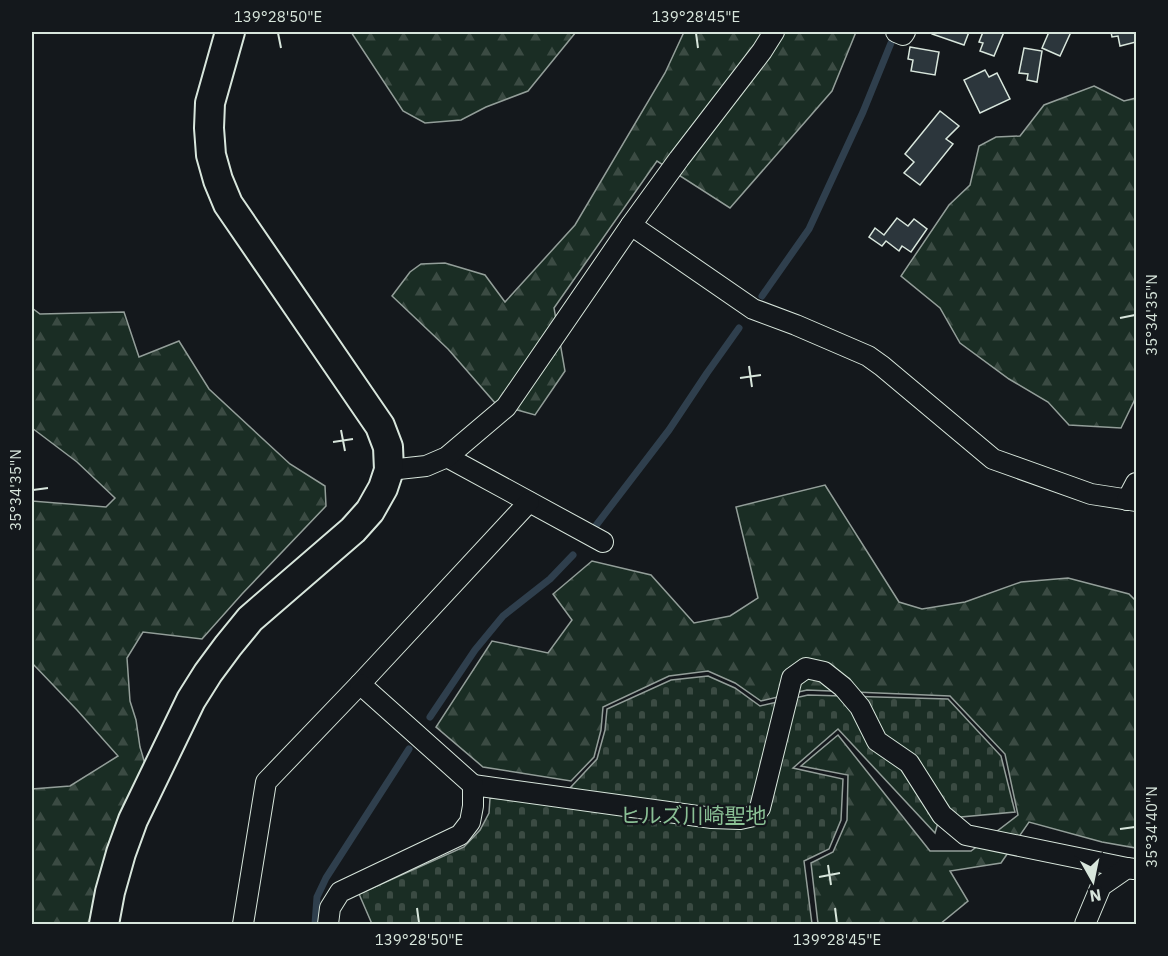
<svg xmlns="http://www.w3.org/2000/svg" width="1168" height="956" font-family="'IBM Plex Sans','Noto Sans JP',sans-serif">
<defs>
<pattern id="forest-firs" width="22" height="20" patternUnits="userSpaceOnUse" patternTransform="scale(1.5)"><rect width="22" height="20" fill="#1a2d24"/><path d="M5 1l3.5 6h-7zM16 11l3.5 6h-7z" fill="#3b4b43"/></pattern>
<pattern id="cemetery-stones" width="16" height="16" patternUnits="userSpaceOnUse" patternTransform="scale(1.5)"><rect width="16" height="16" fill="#1a2d24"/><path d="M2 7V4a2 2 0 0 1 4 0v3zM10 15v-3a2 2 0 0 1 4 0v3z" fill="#3b4b43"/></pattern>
</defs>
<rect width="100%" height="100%" fill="#14181c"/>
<g fill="url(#forest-firs)" stroke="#939e99" stroke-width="1.5">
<path d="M351,32H576L528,91L486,107L461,120L425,123L403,111Z"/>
<path d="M684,32H856L832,91L730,208L657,161L554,308L565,371L535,415L496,404L448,349L392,296L410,272L421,264L445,263L485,275L505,302L575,225L665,73Z"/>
<path d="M1094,86L1124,101L1136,98V397L1121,428L1069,425L1048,402L1009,379L960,343L940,308L901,276L949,205L970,185L979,146L996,137L1020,136L1044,105Z"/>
<path d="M32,308L40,314L124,312L139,357L179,341L209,389L290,464L325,486L326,506L242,594L202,639L143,632L127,658L130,701L136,720L140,747L148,774L118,924H36L32,922V789L70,786L118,756L77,710L32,663V501L106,507L115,498L77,462L32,428Z"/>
<path d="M825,485L899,602L922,609L965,602L1021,582L1068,578L1129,594L1136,601V848L1102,842L1029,822L1001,863L950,871L968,901L940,924H818L811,863L833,852L847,820L848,775L801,766L838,735L930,851H971L1018,815L1005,754L950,696L807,690L761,701L735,683L708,671L669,676L603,707L601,730L594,757L571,781L483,767L436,727L492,641L548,653L572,620L553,594L592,561L651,575L694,623L730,616L758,598L736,507Z"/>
</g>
<path fill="url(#cemetery-stones)" stroke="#939e99" stroke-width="1.5" d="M708,676L735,688L760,706L808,695L948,699L1001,756L1015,812L939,819L935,833L838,729L793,768L843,779L841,820L829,849L804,861L812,924H372L359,894L464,847L480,830L489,813L490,798L556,803L597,759L605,730L607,709L671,680Z"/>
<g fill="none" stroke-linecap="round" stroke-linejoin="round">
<g stroke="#2f3f4d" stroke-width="7">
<path d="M762,296L809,229L863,112L891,43"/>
<path d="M591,532L669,430L707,373L739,328"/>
<path d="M430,717L475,650L503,616L550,579L573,555"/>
<path d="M315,924L317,897L326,878L409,749"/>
</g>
</g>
<g fill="#2c363c" stroke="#d8e6dc" stroke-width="1.5">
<path d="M932,32H969L964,45L932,34Z"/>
<path d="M983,32H1004L994,56L980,51L983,43L979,42Z"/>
<path d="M1049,32H1071L1060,56L1042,48Z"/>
<path d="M1111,32H1136V42L1120,46L1118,36L1112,37Z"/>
<path d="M910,47L939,52L935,75L911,71L913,60L908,59Z"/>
<path d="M1024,48L1042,51L1037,82L1027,80L1028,74L1019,73Z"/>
<path d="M985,70L989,77L997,73L1010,99L980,113L964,80Z"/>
<path d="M940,111L959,126L946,139L953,144L920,185L904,173L914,162L905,154Z"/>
<path d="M897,218L908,226L914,219L927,229L911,252L902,246L899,251L886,241L882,246L869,237L875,228L884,235Z"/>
</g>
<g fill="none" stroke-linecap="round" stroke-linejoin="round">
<g stroke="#d8e6dc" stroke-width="22">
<g id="street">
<path d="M896,32L903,35L905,32"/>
<path d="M631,225L753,309L796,325L868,356L882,366L993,459L1091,494L1136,501"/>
<path d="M447,457L603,542"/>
<path d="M389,470L426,466L447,457L506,407L631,225L679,159L762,51L774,32"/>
<path d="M1127,500L1136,483"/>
<path d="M473,785L712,818L740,819L754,816L760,808L792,678L806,668L824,672L843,687L860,707L877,741L909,763L942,815L966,835L1127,868"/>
<path d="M243,924L266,782L360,684L529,502"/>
<path d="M328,924L330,908L340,892L460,835L470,822L473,806V785L360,684"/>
<path d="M1085,924L1101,886L1127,868L1134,869"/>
</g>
</g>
<g stroke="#d8e6dc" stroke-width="32">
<path id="secondary" d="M104,924L110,892L121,853L133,820L191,700L208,673L228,646L250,619L353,530L370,511L383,488L389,470L388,447L380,426L228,204L218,180L211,155L209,128L210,103L230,32"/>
</g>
<use href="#street" stroke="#14181c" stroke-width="20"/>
<use href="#secondary" stroke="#14181c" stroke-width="28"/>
</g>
<path fill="none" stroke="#d8e6dc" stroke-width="2" d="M278,33L281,48M696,33L698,48M1120,318L1135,315M749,366L752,387M740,378L761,375M341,430L345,451M333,442L353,439M33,490L48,488M1120,829L1135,827M828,865L831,885M819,877L840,873M417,908L419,923M835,908L837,923"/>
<g text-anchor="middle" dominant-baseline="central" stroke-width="4.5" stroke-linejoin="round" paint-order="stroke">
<g font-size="21" fill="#8ac095" stroke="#14181c">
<text x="693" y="815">ヒルズ川崎聖地</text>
</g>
</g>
<rect width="1168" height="956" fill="none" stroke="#14181c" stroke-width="66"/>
<g transform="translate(1093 881) rotate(171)" stroke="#14181c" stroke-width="4.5" paint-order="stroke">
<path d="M0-4.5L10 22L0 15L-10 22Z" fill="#d8e6dc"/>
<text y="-9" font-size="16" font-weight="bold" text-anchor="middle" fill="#d8e6dc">N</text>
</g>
<rect x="33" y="33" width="1102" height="890" fill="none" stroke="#d8e6dc" stroke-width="2"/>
<g font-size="15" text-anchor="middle" fill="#d8e6dc">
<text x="278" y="22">139°28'50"E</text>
<text x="696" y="22">139°28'45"E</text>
<text transform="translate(1152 315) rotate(-90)" y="5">35°34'35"N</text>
<text transform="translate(16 490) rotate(-90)" y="5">35°34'35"N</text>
<text transform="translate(1152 827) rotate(-90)" y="5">35°34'40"N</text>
<text x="419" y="945">139°28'50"E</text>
<text x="837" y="945">139°28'45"E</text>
</g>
</svg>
